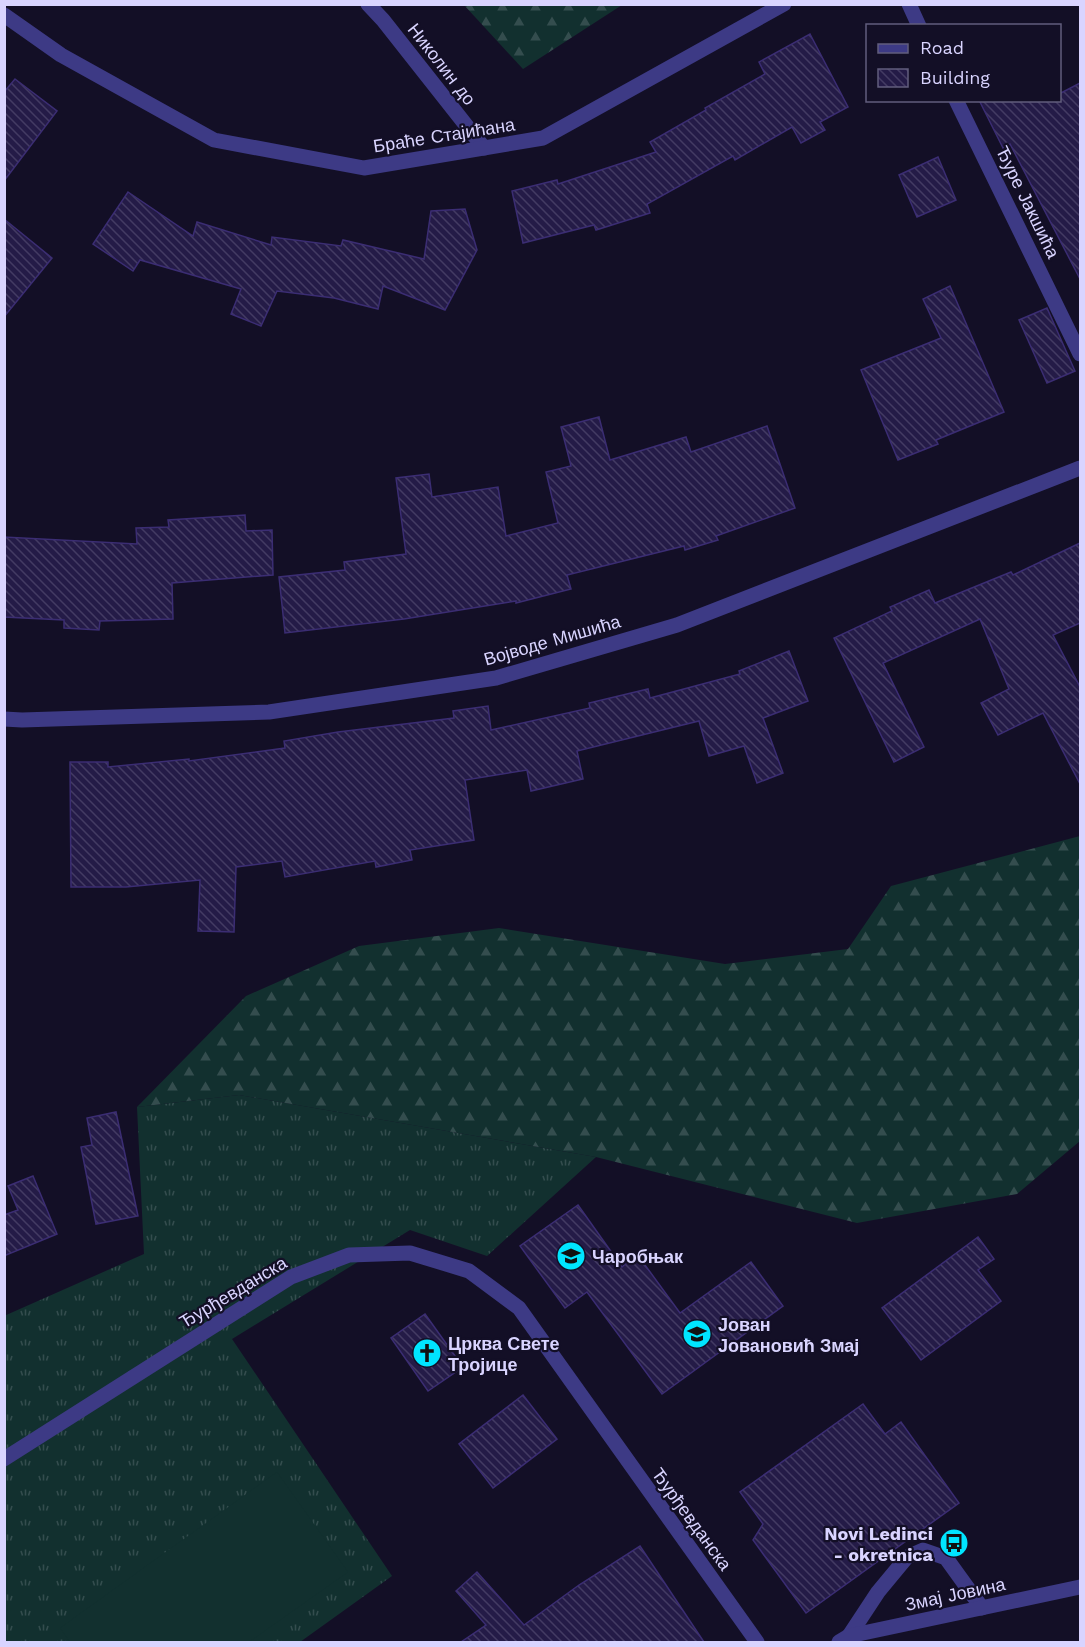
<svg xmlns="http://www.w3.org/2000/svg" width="1085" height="1647" font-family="'Work Sans',sans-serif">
<defs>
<pattern id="grass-tufts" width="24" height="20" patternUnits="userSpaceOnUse" patternTransform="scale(1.5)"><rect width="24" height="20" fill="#12302f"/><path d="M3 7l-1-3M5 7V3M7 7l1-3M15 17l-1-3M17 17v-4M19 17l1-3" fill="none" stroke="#344d4e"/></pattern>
<pattern id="forest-firs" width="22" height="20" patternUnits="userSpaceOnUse" patternTransform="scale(1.5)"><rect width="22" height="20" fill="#12302f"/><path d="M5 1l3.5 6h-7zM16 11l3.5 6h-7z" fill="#344d4e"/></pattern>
<pattern id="building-back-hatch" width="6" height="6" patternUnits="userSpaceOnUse" patternTransform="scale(1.5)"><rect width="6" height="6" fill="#241b47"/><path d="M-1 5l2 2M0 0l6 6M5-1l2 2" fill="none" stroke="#433b63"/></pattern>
</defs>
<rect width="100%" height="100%" fill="#130f26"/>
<path fill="url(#grass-tufts)" d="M239,1095L596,1157L487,1256L410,1230L232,1339L392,1576L300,1642H5L4,1316L144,1254L137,1107Z"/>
<g fill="url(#forest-firs)">
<path d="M464,5H622L523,69Z"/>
<path d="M1080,836V1141L1017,1194L857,1223L596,1157L239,1095L137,1107L246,996L359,946L499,928L725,964L848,949L891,886Z"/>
</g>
<path fill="#12302f" d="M277,1472L348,1572L249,1642H70L60,1628Z"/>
<g fill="url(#building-back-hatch)" stroke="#3b2d73" stroke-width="1.5">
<path d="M810,34L848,107L820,122L825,130L801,143L792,127L735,160L733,156L647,204L650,213L596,230L594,225L523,243L512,191L557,180L558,184L656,152L650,142L706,110L705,108L765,74L759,62Z"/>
<path d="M15,79L57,111L4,181V92Z"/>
<path d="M1080,83V279L1010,144L1003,148L979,100H1059V94Z"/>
<path d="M938,157L956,200L917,217L899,175Z"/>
<path d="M128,192L193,236L197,222L271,245L272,237L341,246L343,240L424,259L431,211L465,209L477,250L445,310L383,286L378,309L334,298L277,291L261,326L231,314L241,289L140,260L133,271L93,244Z"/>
<path d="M4,219L52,258L4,317Z"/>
<path d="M950,286L1004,412L936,440L938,444L898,460L861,370L941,338L923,299Z"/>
<path d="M1047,308L1075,371L1047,383L1019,320Z"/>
<path d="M599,417L610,460L686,437L691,452L767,426L795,508L716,536L718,540L685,550L684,546L567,575L571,589L516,603V601L404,619L285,633L279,577L345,570L344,562L406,554L396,478L429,474L432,497L498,487L506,536L558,523L546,472L571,466L561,427Z"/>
<path d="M245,515L246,531L272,530L273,575L172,583L173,619L100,621L99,630L64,628V620L4,617V537L137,544L136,528L169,527L168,520Z"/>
<path d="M1080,543V623L1053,635L1080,687V784L1043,713L998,735L981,703L1009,689L980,619L883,663L924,747L894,762L834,638L892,611L890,607L929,590L935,603L1011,572L1013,575Z"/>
<path d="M789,651L808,701L763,718L783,773L757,783L744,746L709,756L699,721L577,751L583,779L531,791L527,770L465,780L474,840L410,850L412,860L376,867L375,861L285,877L282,861L236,867L234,932L198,931L200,880L126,887H71L70,762H108V767L189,759V761L285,748L284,741L338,732L454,718L453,711L488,706L491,730L590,708L589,703L648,689L650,698L740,674L739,671Z"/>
<path d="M116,1112L138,1216L96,1224L81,1147L92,1145L87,1118Z"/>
<path d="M33,1176L57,1234L4,1256V1215L18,1210L8,1186Z"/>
<path d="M578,1205L622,1267L637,1254L680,1313L751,1262L783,1306L662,1394L587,1292L565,1308L520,1246Z"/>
<path d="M978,1237L994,1259L978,1270L1001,1301L921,1360L882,1308Z"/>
<path d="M425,1314L463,1367L428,1391L391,1338Z"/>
<path d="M523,1395L557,1439L493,1488L459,1444Z"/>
<path d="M863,1404L885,1434L901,1422L959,1503L806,1613L753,1540L763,1524L740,1492Z"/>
<path d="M640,1546L704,1642H461L486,1625L456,1591L477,1572L524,1625L579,1585Z"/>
</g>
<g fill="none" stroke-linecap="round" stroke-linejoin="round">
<g stroke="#3d3a85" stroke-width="15">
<path d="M368,4L383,20L484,148"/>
<path d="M909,4L919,26"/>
<path d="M4,15L61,55L214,140L364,168L543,138L784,4"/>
<path d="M956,100L1080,354"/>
<path d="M4,719L22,720L269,712L496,678L677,625L1080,468"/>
<path d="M4,1459L291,1277L349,1255L410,1253L469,1271L519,1308L757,1642"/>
<path d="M849,1636L878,1592L907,1557L923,1550L946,1558L982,1608"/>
<path d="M839,1642L849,1636L1080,1587"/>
</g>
</g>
<defs>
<g id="school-disc" transform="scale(1.5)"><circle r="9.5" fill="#00e5ff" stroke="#130f26"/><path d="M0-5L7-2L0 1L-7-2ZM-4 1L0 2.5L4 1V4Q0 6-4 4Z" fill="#111"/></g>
<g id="church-disc" transform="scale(1.5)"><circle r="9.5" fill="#00e5ff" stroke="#130f26"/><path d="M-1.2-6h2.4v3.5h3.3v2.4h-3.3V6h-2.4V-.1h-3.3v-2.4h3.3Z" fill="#111"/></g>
<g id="bus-disc" transform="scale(1.5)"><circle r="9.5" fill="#00e5ff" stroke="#130f26"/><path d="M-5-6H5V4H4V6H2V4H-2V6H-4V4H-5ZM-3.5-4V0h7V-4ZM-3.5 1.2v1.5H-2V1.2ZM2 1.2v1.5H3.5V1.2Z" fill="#111"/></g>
</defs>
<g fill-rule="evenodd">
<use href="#school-disc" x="571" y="1256"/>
<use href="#school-disc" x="697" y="1334"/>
<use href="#church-disc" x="427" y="1353"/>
<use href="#bus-disc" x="954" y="1543"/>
</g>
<g text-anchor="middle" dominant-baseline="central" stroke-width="4.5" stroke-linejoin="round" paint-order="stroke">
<g font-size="18" fill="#d9d4ff" stroke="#130f26">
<text transform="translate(442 64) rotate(52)">Николин до</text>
<text transform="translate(444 135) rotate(-9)">Браће Стајићана</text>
<text transform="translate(1028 202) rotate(64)">Ђуре Јакшића</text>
<text transform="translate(552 640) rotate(-16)">Војводе Мишића</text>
<text transform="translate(233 1292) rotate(-31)">Ђурђевданска</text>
<text transform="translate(692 1519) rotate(54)">Ђурђевданска</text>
<text transform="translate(955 1594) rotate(-12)">Змај Јовина</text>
</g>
<g font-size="18" font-weight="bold" fill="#d9d4ff" stroke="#130f26" text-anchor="start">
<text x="592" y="1256">Чаробњак</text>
<text x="718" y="1324">Јован<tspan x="718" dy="21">Јовановић Змај</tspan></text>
<text x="448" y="1343">Црква Свете<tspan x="448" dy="21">Тројице</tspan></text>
<text x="933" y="1533" text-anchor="end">Novi Ledinci<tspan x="933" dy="21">- okretnica</tspan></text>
</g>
</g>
<rect width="1085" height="1647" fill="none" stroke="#d9d4ff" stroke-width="12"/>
<rect x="866" y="24" width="195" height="78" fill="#130f26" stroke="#625e7d" stroke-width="1.5"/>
<rect x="878" y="44" width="30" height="9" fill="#3d3a85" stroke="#625e7d" stroke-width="1.5"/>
<text x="920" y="54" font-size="18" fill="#d9d4ff">Road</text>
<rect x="878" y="69" width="30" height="18" fill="url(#building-back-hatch)" stroke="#625e7d" stroke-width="1.5"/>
<text x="920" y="84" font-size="18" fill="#d9d4ff">Building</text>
</svg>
